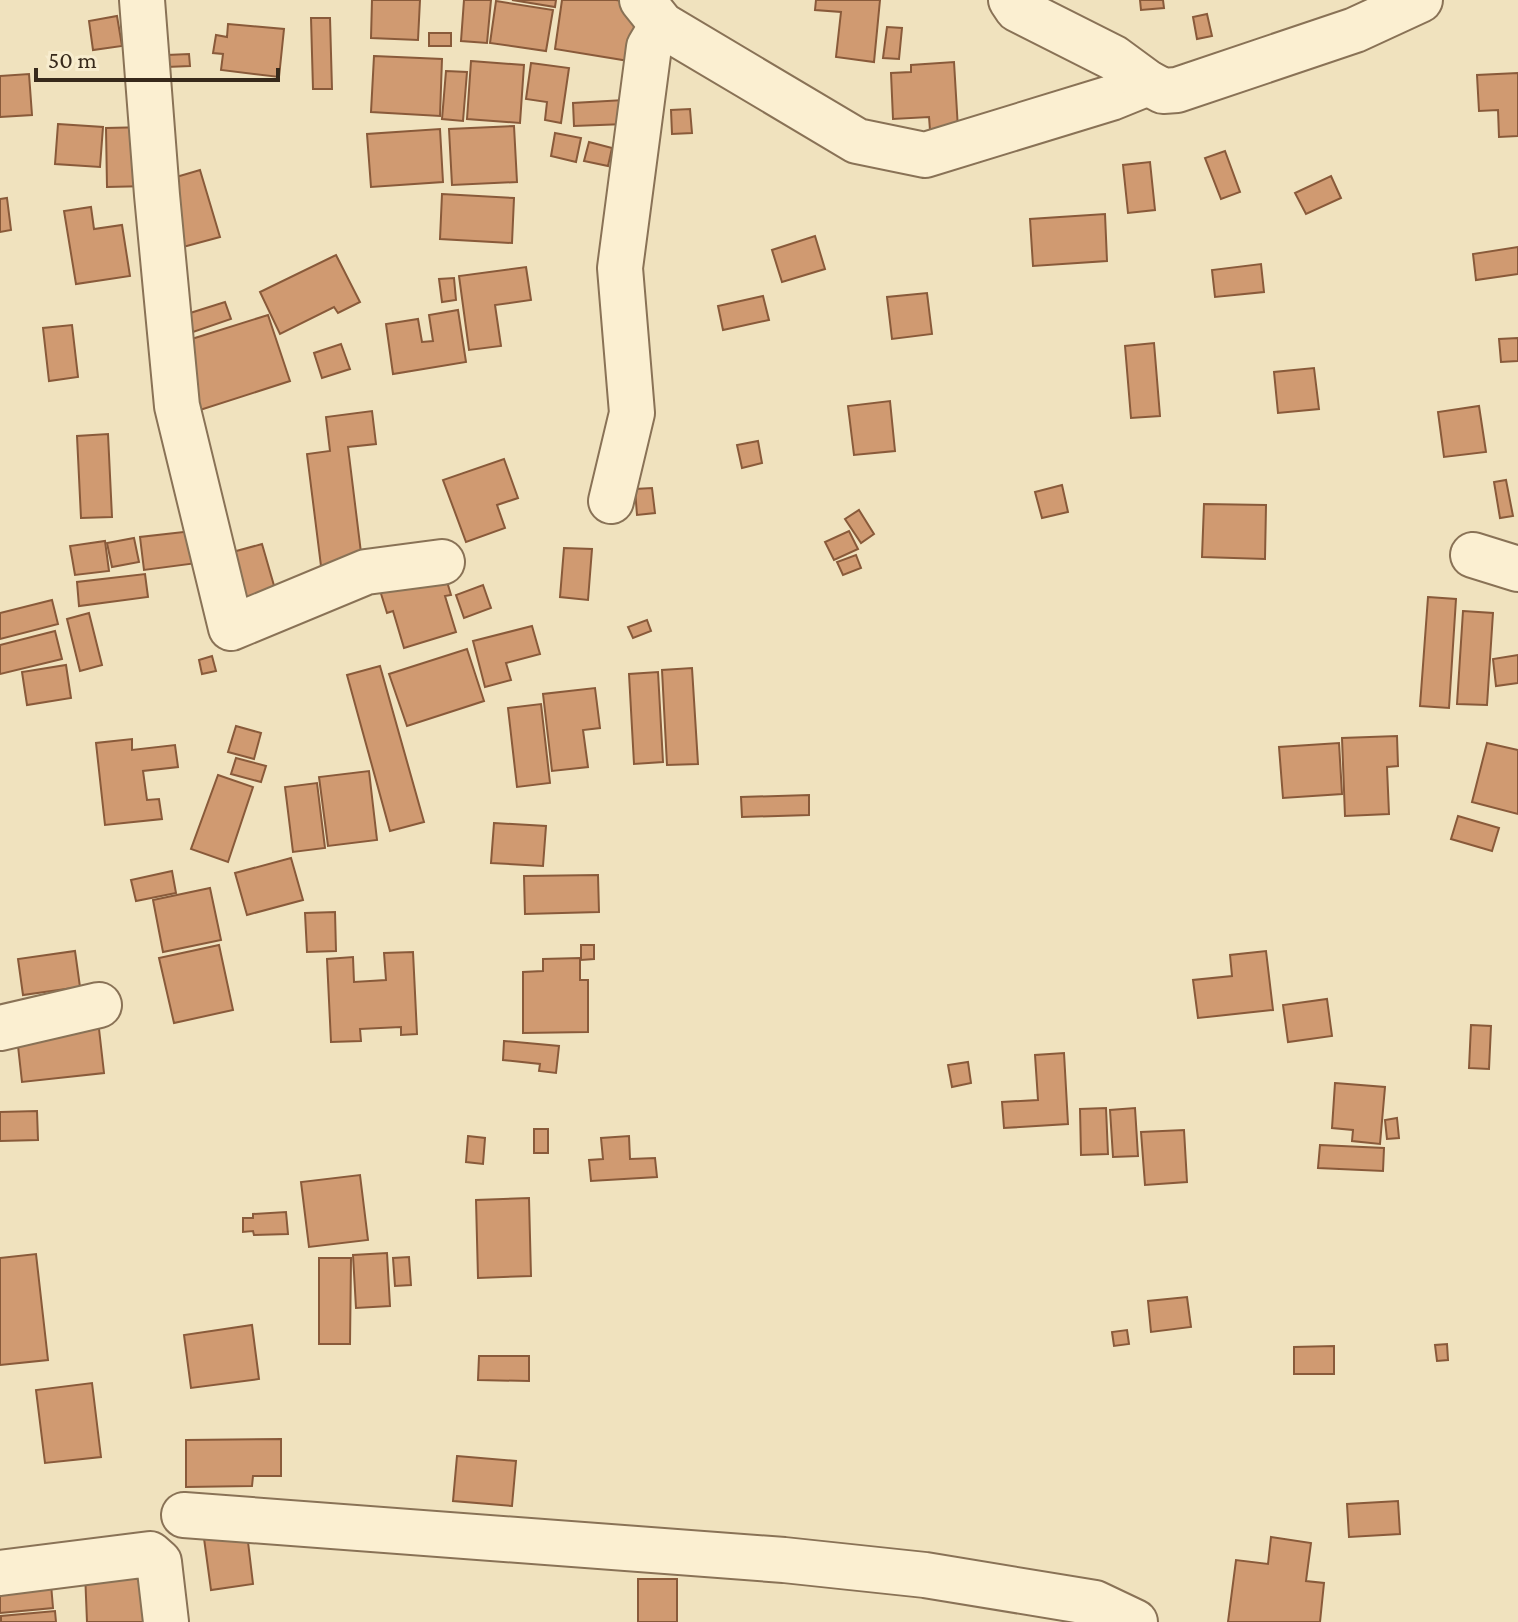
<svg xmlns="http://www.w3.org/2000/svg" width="1518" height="1622" font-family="'Crimson Pro',serif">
<rect width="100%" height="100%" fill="#f0e2be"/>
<g fill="#d09a71" stroke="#895a3a" stroke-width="2">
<path d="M372,0H420L418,40L371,38Z"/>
<path d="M464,0H491L487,43L461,41Z"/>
<path d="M512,0H556L555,7Z"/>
<path d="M562,0H616L644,5L635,62L555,49Z"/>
<path d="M816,0H880L874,62L836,57L841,12L815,10Z"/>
<path d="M1140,0H1163L1164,8L1141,10Z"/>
<path d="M496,1L553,10L546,51L490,43Z"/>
<path d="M1207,14L1212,36L1197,39L1193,17Z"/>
<path d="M117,16L122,46L93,50L89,21Z"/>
<path d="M311,18H330L332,89H313Z"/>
<path d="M228,24L284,29L279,77L221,70L223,54L213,53L216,35L227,37Z"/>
<path d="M887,27L902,28L899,59L883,58Z"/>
<rect x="429" y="33" width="22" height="13"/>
<path d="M189,54L190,66L167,67V55Z"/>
<path d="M374,56L442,59L440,116L371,112Z"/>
<path d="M471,61L524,65L520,123L467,119Z"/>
<path d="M954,62L958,129L930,130L929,117L893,119L891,73L911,72V65Z"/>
<path d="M531,63L569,68L561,123L545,120L547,102L526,99Z"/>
<path d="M446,71L467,72L463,121L442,119Z"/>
<path d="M1518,73V136L1499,137L1498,110L1479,111L1477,75Z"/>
<path d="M29,74L32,115L0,117V76Z"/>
<path d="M624,100L625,124L574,126L573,103Z"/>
<path d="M690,109L692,133L672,134L671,110Z"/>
<path d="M58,124L103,127L100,167L55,164Z"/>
<path d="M514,126L517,182L452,185L449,129Z"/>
<path d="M148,127L149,186L107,187L106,128Z"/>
<path d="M440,129L443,182L371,187L367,134Z"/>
<path d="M555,133L581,138L576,162L551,156Z"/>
<path d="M589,142L612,148L608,166L584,161Z"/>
<path d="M1225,151L1240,192L1221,199L1205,158Z"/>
<path d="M1150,162L1155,210L1128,213L1123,165Z"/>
<path d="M200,170L220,237L172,250L166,180Z"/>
<path d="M1331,176L1341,198L1306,214L1295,193Z"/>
<path d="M442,194L514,198L512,243L440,239Z"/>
<path d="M7,198L11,230L0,232V199Z"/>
<path d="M91,207L94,229L122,225L130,276L76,284L64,211Z"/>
<path d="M1105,214L1107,261L1033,266L1030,219Z"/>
<path d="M815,236L825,269L782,282L772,250Z"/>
<path d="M1518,247V274L1476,280L1473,254Z"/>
<path d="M336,255L360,302L338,313L334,307L280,334L260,292Z"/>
<path d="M1261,264L1264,292L1215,297L1212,270Z"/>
<path d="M526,267L531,300L495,305L501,346L469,350L459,276Z"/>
<path d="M454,278L456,300L442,302L439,279Z"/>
<path d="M927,293L932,334L892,339L887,297Z"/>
<path d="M763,296L769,320L723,330L718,306Z"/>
<path d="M225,302L231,319L193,332L187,314Z"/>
<path d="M458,310L466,362L393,374L386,324L418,319L422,342L433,341L429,315Z"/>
<path d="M268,315L290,381L200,410L179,343Z"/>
<path d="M72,325L78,377L49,381L43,328Z"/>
<path d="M1518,338V361L1501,362L1499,339Z"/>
<path d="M1154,343L1160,416L1131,418L1125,346Z"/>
<path d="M341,344L350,369L322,378L314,353Z"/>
<path d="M1314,368L1319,409L1278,413L1274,372Z"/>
<path d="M890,401L895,451L854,455L848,406Z"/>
<path d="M1479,406L1486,452L1444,457L1438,412Z"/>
<path d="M372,411L376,444L348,447L363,569L322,574L307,454L330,451L326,417Z"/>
<path d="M108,434L112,517L81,518L77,436Z"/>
<path d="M758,441L762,463L742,468L737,445Z"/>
<path d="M504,459L518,498L497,505L505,528L466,542L443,480Z"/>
<path d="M1506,480L1513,516L1500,518L1494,482Z"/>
<path d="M1062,485L1068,512L1042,518L1035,492Z"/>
<path d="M652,488L655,513L637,515L635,489Z"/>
<path d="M1204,504L1266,505L1265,559L1202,557Z"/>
<path d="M859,510L874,534L861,543L845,519Z"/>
<path d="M201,530L205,562L144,570L140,537Z"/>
<path d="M849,531L858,549L834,560L825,542Z"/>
<path d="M134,538L139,562L112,567L107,543Z"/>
<path d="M105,541L109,571L75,575L70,546Z"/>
<path d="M262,544L275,589L231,601L218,556Z"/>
<path d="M564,548L592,549L588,600L560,597Z"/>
<path d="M856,555L861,568L843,575L837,562Z"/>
<path d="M442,565L451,595L445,596L456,632L404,648L393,611L387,613L378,584Z"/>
<path d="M145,574L148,597L79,606L77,582Z"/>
<path d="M483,585L491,608L464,618L456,595Z"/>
<path d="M1428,597L1456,599L1449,708L1420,706Z"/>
<path d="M52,600L58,624L0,639V613Z"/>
<path d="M1463,611L1493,613L1487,705L1457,704Z"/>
<path d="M89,613L102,665L80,671L67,619Z"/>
<path d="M647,620L651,631L633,638L628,627Z"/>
<path d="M532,626L540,654L506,663L511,680L485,687L473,641Z"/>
<path d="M55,631L62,659L0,674V645Z"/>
<path d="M467,649L484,701L407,726L389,674Z"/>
<path d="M1518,655V683L1496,686L1493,659Z"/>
<path d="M212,656L216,671L202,674L199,660Z"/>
<path d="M66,665L71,698L27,705L22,672Z"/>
<path d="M380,666L424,822L390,831L347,675Z"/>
<path d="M692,668L698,764L667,765L662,670Z"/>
<path d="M658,672L663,762L634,764L629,674Z"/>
<path d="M595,688L600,728L583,730L588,767L552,771L543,694Z"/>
<path d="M541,704L550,783L517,787L508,708Z"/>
<path d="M236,726L261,733L254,759L228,752Z"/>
<path d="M1397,736L1398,766L1387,767L1389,814L1345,816L1342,738Z"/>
<path d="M132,739V750L175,745L178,767L143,771L147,800L159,799L162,819L105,825L96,743Z"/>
<path d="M1339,743L1342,794L1283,798L1279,747Z"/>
<path d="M1487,743L1518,750V814L1472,802Z"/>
<path d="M236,758L266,766L261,782L231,774Z"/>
<path d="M369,771L377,840L328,846L319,777Z"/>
<path d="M218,775L253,787L228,862L191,849Z"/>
<path d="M317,783L325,848L293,852L285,787Z"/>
<path d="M809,795V815L742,817L741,797Z"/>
<path d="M1458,816L1499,828L1492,851L1451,839Z"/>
<path d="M494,823L546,826L543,866L491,863Z"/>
<path d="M291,858L303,900L247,915L235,873Z"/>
<path d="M172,871L176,893L136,901L131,880Z"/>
<path d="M598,875L599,912L525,914L524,876Z"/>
<path d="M210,888L221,940L163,952L153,900Z"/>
<path d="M335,912L336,951L307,952L305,913Z"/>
<path d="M219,945L233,1010L174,1023L159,958Z"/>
<path d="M581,945H594V959L581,960Z"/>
<path d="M75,951L80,987L23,995L18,959Z"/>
<path d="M1266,951L1273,1010L1198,1018L1193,980L1232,976L1230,955Z"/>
<path d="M413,952L417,1034L401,1035V1027L360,1029L361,1041L331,1042L327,959L353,957L354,982L386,980L384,953Z"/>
<path d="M580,958V980H588V1032L523,1033V972L543,971V959Z"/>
<path d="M1327,999L1332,1036L1288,1042L1283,1005Z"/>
<path d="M98,1020L104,1073L22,1082L16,1028Z"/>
<path d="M1471,1025L1491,1026L1489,1069L1469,1068Z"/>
<path d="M504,1041L559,1046L556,1073L539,1071L540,1064L503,1060Z"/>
<path d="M1064,1053L1068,1124L1004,1128L1002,1102L1038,1100L1035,1055Z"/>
<path d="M968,1062L971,1083L952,1087L948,1065Z"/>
<path d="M1335,1083L1385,1087L1380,1144L1352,1141L1353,1130L1332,1128Z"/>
<path d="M1106,1108L1108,1154L1081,1155L1080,1109Z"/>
<path d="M1135,1108L1138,1156L1113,1157L1110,1110Z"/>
<path d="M37,1111L38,1140L0,1141V1112Z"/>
<path d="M1397,1118L1399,1138L1387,1139L1385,1120Z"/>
<rect x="534" y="1129" width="14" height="24"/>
<path d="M1184,1130L1187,1182L1145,1185L1141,1132Z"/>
<path d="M468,1136L485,1138L483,1164L466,1162Z"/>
<path d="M629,1136L630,1159L655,1158L657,1177L591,1181L589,1160L603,1159L601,1138Z"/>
<path d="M1320,1145L1384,1148L1383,1171L1318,1168Z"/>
<path d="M360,1175L368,1240L309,1247L301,1182Z"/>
<path d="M529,1198L531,1276L478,1278L476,1200Z"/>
<path d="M286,1212L288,1234L254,1235L253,1231L243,1232V1218H253V1214Z"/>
<path d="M387,1253L390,1306L356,1308L353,1255Z"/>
<path d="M36,1254L48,1360L0,1365V1258Z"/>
<path d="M409,1257L411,1285L395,1286L393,1258Z"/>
<path d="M319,1258H351L350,1344H319Z"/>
<path d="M1187,1297L1191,1327L1151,1332L1148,1301Z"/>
<path d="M252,1325L259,1379L191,1388L184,1335Z"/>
<path d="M1127,1330L1129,1344L1114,1346L1112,1332Z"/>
<path d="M1447,1344L1448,1360L1437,1361L1435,1345Z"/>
<path d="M1334,1346V1374H1294V1347Z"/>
<path d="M479,1356H529V1381L478,1380Z"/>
<path d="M92,1383L101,1457L45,1463L36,1390Z"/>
<path d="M281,1439V1476H253L252,1486L186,1487V1440Z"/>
<path d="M457,1456L516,1461L512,1506L453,1501Z"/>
<path d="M1398,1501L1400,1534L1349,1537L1347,1504Z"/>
<path d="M246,1525L253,1584L211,1590L203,1531Z"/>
<path d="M1271,1537L1311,1543L1306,1581L1324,1583L1320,1622H1228L1236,1560L1268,1564Z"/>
<path d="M150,1569L152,1622H87L85,1572Z"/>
<path d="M50,1572L53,1608L0,1613V1577Z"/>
<rect x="638" y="1579" width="39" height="43"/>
<path d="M55,1611L56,1622H1V1616Z"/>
</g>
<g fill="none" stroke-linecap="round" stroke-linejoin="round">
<g stroke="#897256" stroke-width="48">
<g id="minor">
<path d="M142,0L157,195L177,406L231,628L366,572L442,562"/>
<path d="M642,0L662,25L857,141L925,155L1111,98L1148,83"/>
<path d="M1011,0L1017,9L1114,58L1148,83L1163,91L1177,90L1355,30L1420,0"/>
<path d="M611,501L632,413L620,268L649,47L662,25"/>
<path d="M1473,555L1518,569"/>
<path d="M0,1028L99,1005"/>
<path d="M184,1515L784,1560L925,1575L1095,1603L1135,1622"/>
<path d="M0,1573L150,1554L159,1562L166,1622"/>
</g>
</g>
<use href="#minor" stroke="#fbefd1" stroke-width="44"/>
</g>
<path d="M36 68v12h242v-12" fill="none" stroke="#37291b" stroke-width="4"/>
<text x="48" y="68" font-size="24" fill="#37291b" stroke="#f7ecce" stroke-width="6" paint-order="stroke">50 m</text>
</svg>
